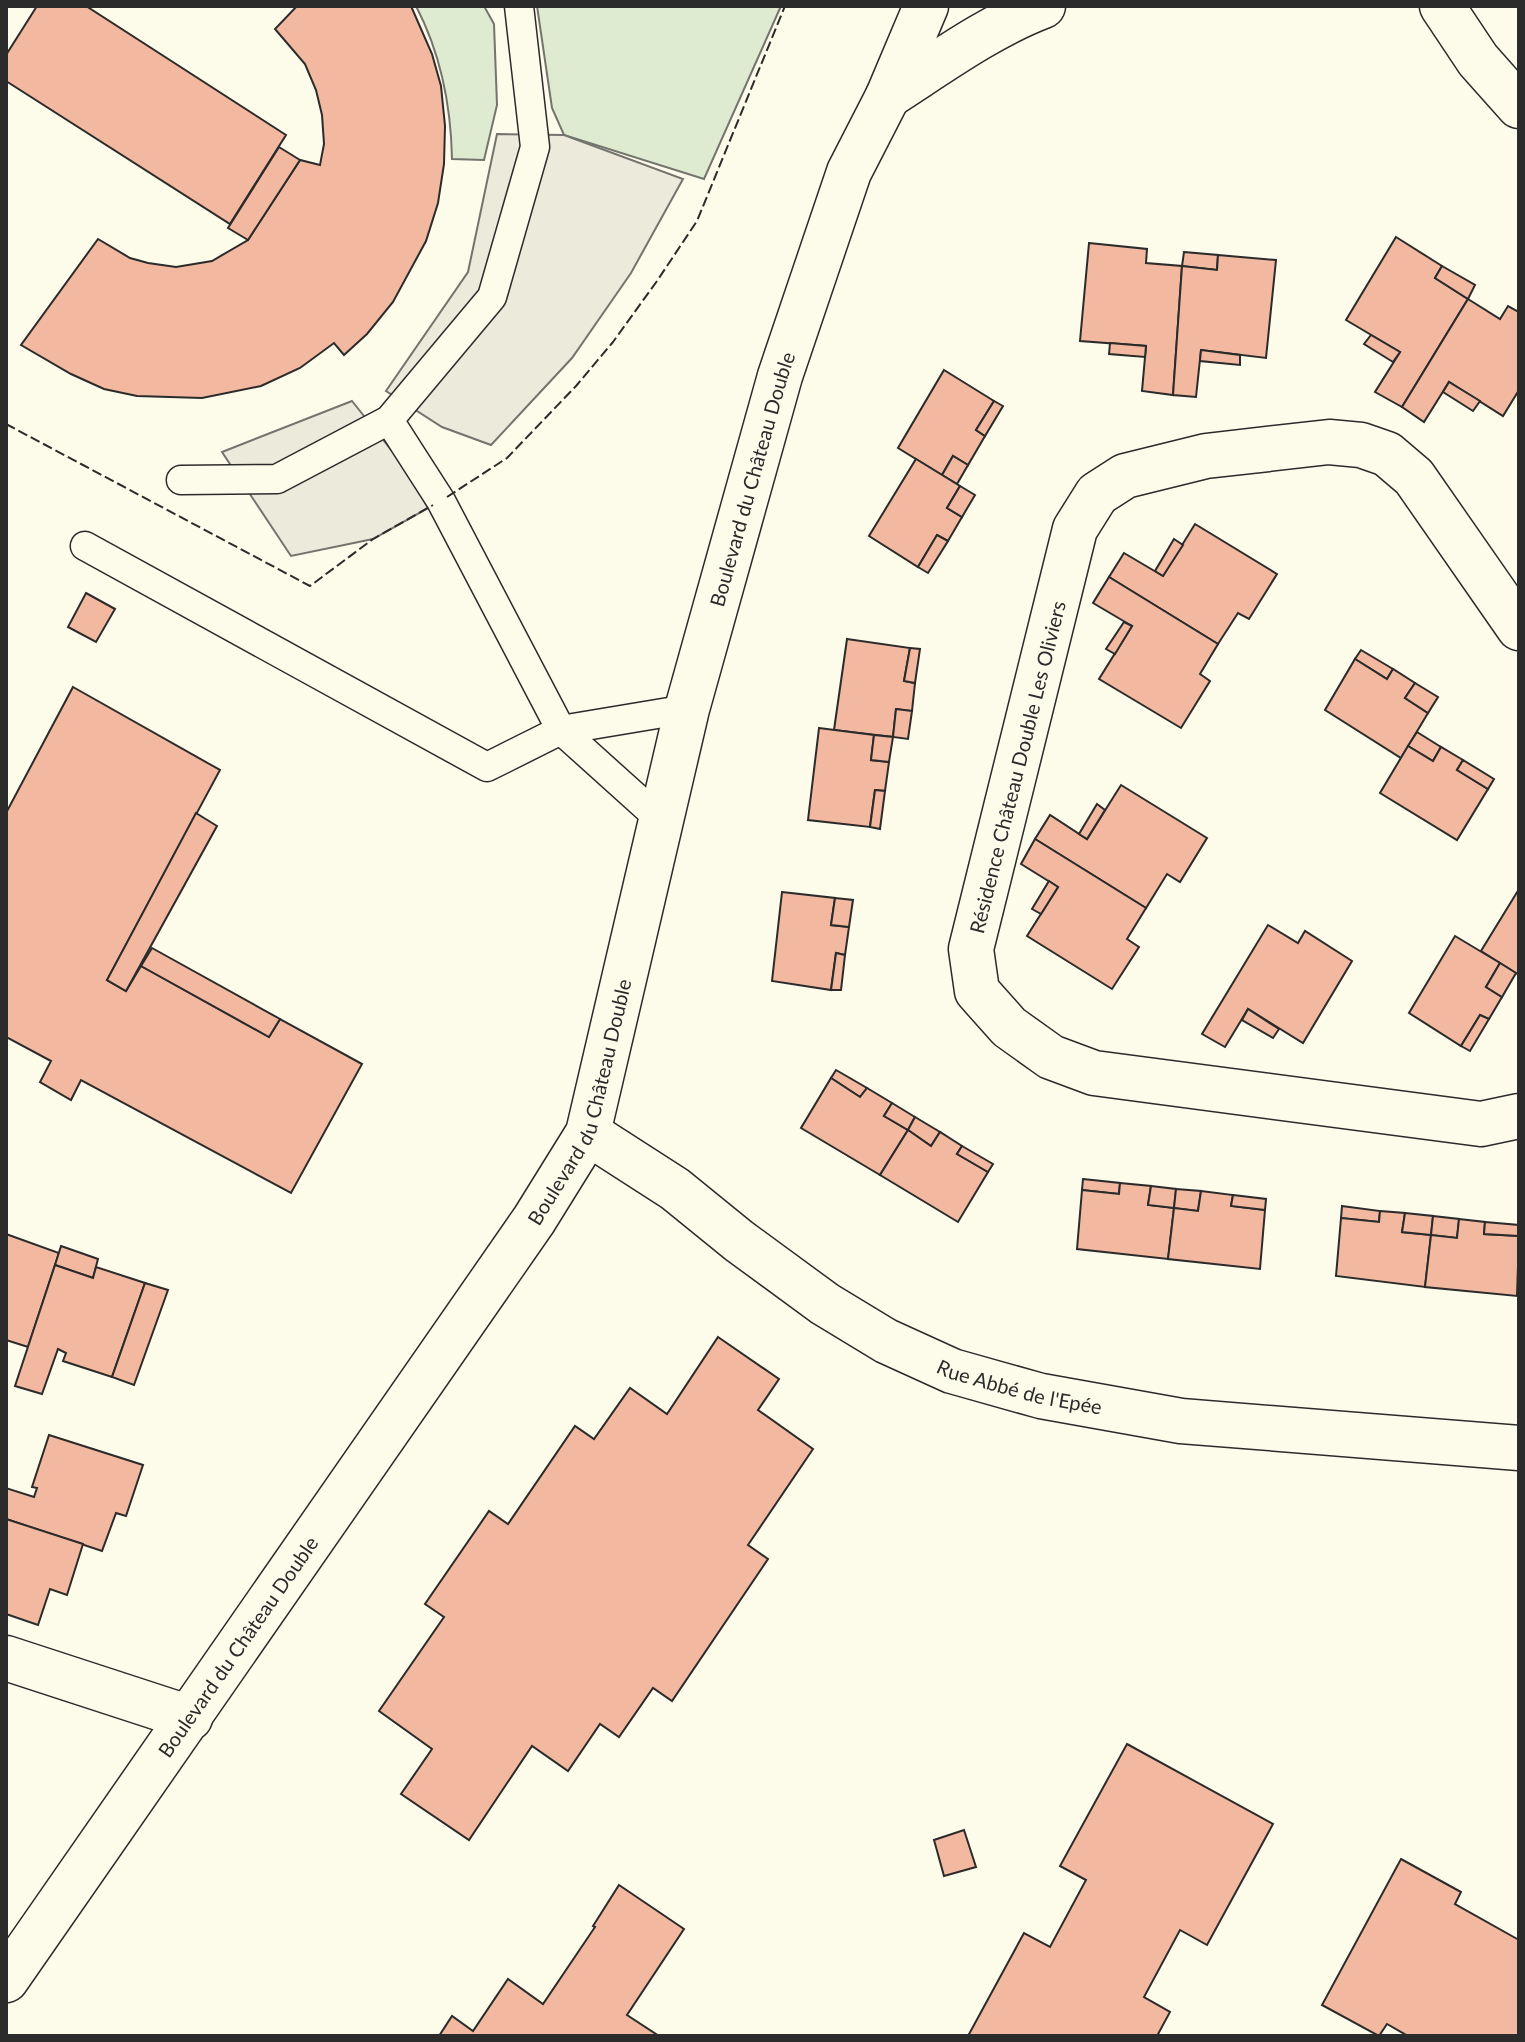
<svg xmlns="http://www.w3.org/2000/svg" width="1525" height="2042" font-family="Lato,sans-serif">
<rect width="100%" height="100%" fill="#fdfbea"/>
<g fill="#deebd1" stroke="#74746e" stroke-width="2">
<path d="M416,6H484L494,24L497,105L484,160L452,159C451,105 441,54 416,6Z"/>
<path d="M537,6H781L704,179L564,135L552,108Z"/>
</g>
<g fill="#eceadb" stroke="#74746e" stroke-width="2">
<path d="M497,134L564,135L683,179L631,273L572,358L491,445L442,427L386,391L468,272Z"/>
<path d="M352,401L408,471L428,508L373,539L291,556L222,452Z"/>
</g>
<g fill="#f2b8a0" stroke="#2b2b2b" stroke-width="2">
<path d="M37,6H86L286,135L230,224L6,81V55Z"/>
<path d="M297,6H411L432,54L441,86L445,126L444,164L438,203L426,241L393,302L367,334L344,355L334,343L300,368L261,386L202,398L137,396L104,389L71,374L21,345L98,239L130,258L148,263L176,267L212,261L248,240L300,160L320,165L324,144L322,115L316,90L305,64L275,29Z"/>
<path d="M279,147L300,160L248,240L228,228Z"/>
<path d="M1396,237L1442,266L1435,278L1468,299L1402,407L1375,392L1400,352L1346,320Z"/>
<path d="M1089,243L1147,249L1146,263L1182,266L1173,395L1142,391L1146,346L1080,341Z"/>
<path d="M1184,252L1218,255L1217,270L1182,266Z"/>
<path d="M1218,255L1276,260L1266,358L1201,350L1196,397L1173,395L1182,266L1217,270Z"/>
<path d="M1442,266L1475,285L1468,299L1435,278Z"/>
<path d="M1468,299L1500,319L1508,306L1519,312V390L1503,416L1449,382L1424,422L1402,407Z"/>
<path d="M1371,335L1400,352L1393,362L1364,344Z"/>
<path d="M1110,343L1146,346L1145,357L1109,354Z"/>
<path d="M1201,350L1240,355V365L1200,361Z"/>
<path d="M944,370L994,401L976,430L985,436L968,465L953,456L942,475L898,448Z"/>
<path d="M1449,382L1480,401L1473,411L1443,392Z"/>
<path d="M994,401L1003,406L985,436L976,430Z"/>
<path d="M953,456L968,465L957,484L942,475Z"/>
<path d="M916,459L960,486L947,508L962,517L948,541L937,535L918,567L869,536Z"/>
<path d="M960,486L975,495L962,517L947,508Z"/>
<path d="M1195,524L1277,574L1249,619L1238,613L1218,644L1109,577L1124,553L1163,576Z"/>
<path d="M937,535L948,541L928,573L918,567Z"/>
<path d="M1174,539L1183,545L1163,576L1155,571Z"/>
<path d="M1109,577L1218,644L1200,674L1210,681L1181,728L1099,679L1132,626L1093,603Z"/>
<path d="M86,593L115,609L96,642L68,627Z"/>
<path d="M1124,622L1132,626L1115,654L1106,649Z"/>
<path d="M847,639L910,648L904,681L915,683L912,711L896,709L893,737L834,730Z"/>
<path d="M910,648L920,649L915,683L904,681Z"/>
<path d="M1361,650L1393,669L1387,679L1355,659Z"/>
<path d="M1355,659L1387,679L1393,669L1415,683L1405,698L1428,713L1401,758L1325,710Z"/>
<path d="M1415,683L1438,697L1428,713L1405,698Z"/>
<path d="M73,687L220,770L107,980L126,991L141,966L269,1037L280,1019L362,1064L291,1193L81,1080L71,1100L40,1082L51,1061L6,1037V813Z"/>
<path d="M896,709L912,711L908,739L893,737Z"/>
<path d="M819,728L874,735L871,760L889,762L885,791L875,790L870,827L808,820Z"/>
<path d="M1417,732L1441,747L1433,761L1408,746Z"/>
<path d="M874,735L893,737L889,762L871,760Z"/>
<path d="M1408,746L1433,761L1441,747L1463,760L1457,770L1488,789L1457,840L1380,793Z"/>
<path d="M1463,760L1494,779L1488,789L1457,770Z"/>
<path d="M1121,785L1207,838L1180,882L1167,874L1146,908L1035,839L1050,815L1087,839Z"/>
<path d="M875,790L885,791L880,829L870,827Z"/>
<path d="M1097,804L1105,810L1087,839L1079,834Z"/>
<path d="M196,813L217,826L126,991L107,980Z"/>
<path d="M1035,839L1146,908L1127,939L1139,947L1112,989L1027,936L1058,887L1021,864Z"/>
<path d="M1049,881L1058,887L1041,914L1032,909Z"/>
<path d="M1519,889V975L1481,951Z"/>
<path d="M782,892L835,898L831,925L849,927L845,955L836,953L831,990L772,981Z"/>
<path d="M835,898L853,900L849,927L831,925Z"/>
<path d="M1268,925L1298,943L1305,931L1352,961L1303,1043L1248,1009L1225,1047L1202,1034Z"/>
<path d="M1455,936L1500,963L1486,987L1502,997L1489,1019L1480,1015L1461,1046L1409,1013Z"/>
<path d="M152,948L280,1019L269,1037L141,966Z"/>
<path d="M836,953L845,955L841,990H831Z"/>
<path d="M1500,963L1516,973L1502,997L1486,987Z"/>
<path d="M1248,1009L1279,1029L1273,1038L1242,1020Z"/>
<path d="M1480,1015L1489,1019L1470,1051L1461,1046Z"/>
<path d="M836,1070L867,1088L860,1097L831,1078Z"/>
<path d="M831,1078L860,1097L867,1088L892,1103L884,1116L908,1130L880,1175L801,1128Z"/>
<path d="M892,1103L915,1117L908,1130L884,1116Z"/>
<path d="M915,1117L940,1132L931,1146L908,1130Z"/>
<path d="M908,1130L931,1146L940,1132L962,1146L957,1154L988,1172L958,1222L880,1175Z"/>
<path d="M962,1146L993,1164L988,1172L957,1154Z"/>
<path d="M1083,1179L1120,1183L1119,1194L1082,1190Z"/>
<path d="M1120,1183L1151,1186L1148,1205L1174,1208L1168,1259L1077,1249L1082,1190L1119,1194Z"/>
<path d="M1151,1186L1176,1189L1174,1208L1148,1205Z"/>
<path d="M1176,1189L1201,1191L1198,1211L1174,1208Z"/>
<path d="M1201,1191L1233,1195L1231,1206L1265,1210L1260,1269L1168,1259L1174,1208L1198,1211Z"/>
<path d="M1233,1195L1266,1199L1265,1210L1231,1206Z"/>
<path d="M1342,1206L1380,1211L1379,1222L1341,1218Z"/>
<path d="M1380,1211L1405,1213L1402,1232L1431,1235L1425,1287L1336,1276L1341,1218L1379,1222Z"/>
<path d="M1405,1213L1433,1216L1431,1235L1402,1232Z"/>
<path d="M1433,1216L1459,1219L1457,1238L1431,1235Z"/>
<path d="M1459,1219L1485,1222L1484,1234L1519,1236L1517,1296L1425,1287L1431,1235L1457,1238Z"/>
<path d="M1485,1222L1519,1225V1236L1484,1234Z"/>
<path d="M6,1234L59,1253L28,1347L6,1340Z"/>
<path d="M61,1246L98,1259L93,1278L55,1265Z"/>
<path d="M55,1265L93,1278L96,1267L145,1283L112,1377L63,1361L66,1353L58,1349L42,1394L15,1386Z"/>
<path d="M145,1283L168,1290L134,1385L112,1377Z"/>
<path d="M718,1337L779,1379L758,1410L813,1449L748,1545L768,1559L672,1701L653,1688L619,1737L600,1724L568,1771L532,1746L469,1840L401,1794L432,1749L379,1711L444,1617L425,1604L489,1511L508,1524L575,1426L594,1439L630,1388L667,1414Z"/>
<path d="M49,1435L143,1465L126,1516L116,1513L102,1551L6,1519V1488L34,1497L37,1488L32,1487Z"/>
<path d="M6,1519L83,1544L67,1595L50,1589L38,1625L6,1614Z"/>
<path d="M1127,1744L1273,1824L1207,1945L1180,1930L1144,1997L1170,2012L1157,2036H968L1024,1933L1050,1947L1086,1880L1060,1866Z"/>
<path d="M964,1830L976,1867L944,1876L934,1840Z"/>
<path d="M1401,1859L1461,1892L1455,1904L1519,1940V2036H1408L1387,2024L1379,2036L1322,2005Z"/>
<path d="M619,1885L684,1929L627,2015L659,2036H439L452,2016L473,2031L508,1979L543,2004L595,1927L593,1926Z"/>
</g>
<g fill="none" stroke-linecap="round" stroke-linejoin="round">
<g stroke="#2b2b2b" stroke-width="31">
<g id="lane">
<path d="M181,480L277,479L389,420L492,297L535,147L519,6"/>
<path d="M85,546L487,767L561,730L441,501L389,420"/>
<path d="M661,820L561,730L687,709"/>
</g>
</g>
<g stroke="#2b2b2b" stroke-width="47">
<g id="street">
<path d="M1519,628L1414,477L1387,454L1361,445L1329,442L1206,456L1125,476L1097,494L1075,529L971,949L977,991L1009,1027L1051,1057L1094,1073L1481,1124L1519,1116"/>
<path id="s1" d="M588,1133L675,1189L739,1241L825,1304L886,1341L952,1371L1041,1396L1181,1421L1519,1448"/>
<path d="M6,1658L190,1718"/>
</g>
</g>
<g stroke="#2b2b2b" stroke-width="47">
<g id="secondary">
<path d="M888,96C938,64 988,27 1043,6"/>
<path id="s2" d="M6,1980L534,1220L588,1133L687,709L780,376L849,172L888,96L926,6"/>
</g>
</g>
<g stroke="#2b2b2b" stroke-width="47">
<path id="primary" d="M1442,6L1478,60L1519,106"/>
</g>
<use href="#lane" stroke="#fdfbea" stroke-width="28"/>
<use href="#street" stroke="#fdfbea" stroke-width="44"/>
<use href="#secondary" stroke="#fdfbea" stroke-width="44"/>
<use href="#primary" stroke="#fdfbea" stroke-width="44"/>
<g stroke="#2b2b2b" stroke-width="2" stroke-dasharray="10 4" stroke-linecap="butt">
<path d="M6,424L310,586L373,539L433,505"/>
<path d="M447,497L507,458L576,386L613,342L657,281L697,221L785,6"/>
</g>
</g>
<g text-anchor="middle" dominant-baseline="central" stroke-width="6" stroke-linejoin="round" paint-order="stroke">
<g font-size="20" fill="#2b2b2b" stroke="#fdfbea">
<text stroke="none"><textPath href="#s2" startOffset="1702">Boulevard du Château Double</textPath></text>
<text transform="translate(1017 767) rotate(-76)">Résidence Château Double Les Oliviers</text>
<text stroke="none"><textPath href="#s2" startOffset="1054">Boulevard du Château Double</textPath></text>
<text stroke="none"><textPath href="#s1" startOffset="506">Rue Abbé de l'Epée</textPath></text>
<text stroke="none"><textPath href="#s2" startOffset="406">Boulevard du Château Double</textPath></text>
</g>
</g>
<rect width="1525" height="2042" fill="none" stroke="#2b2b2b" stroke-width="16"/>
</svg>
